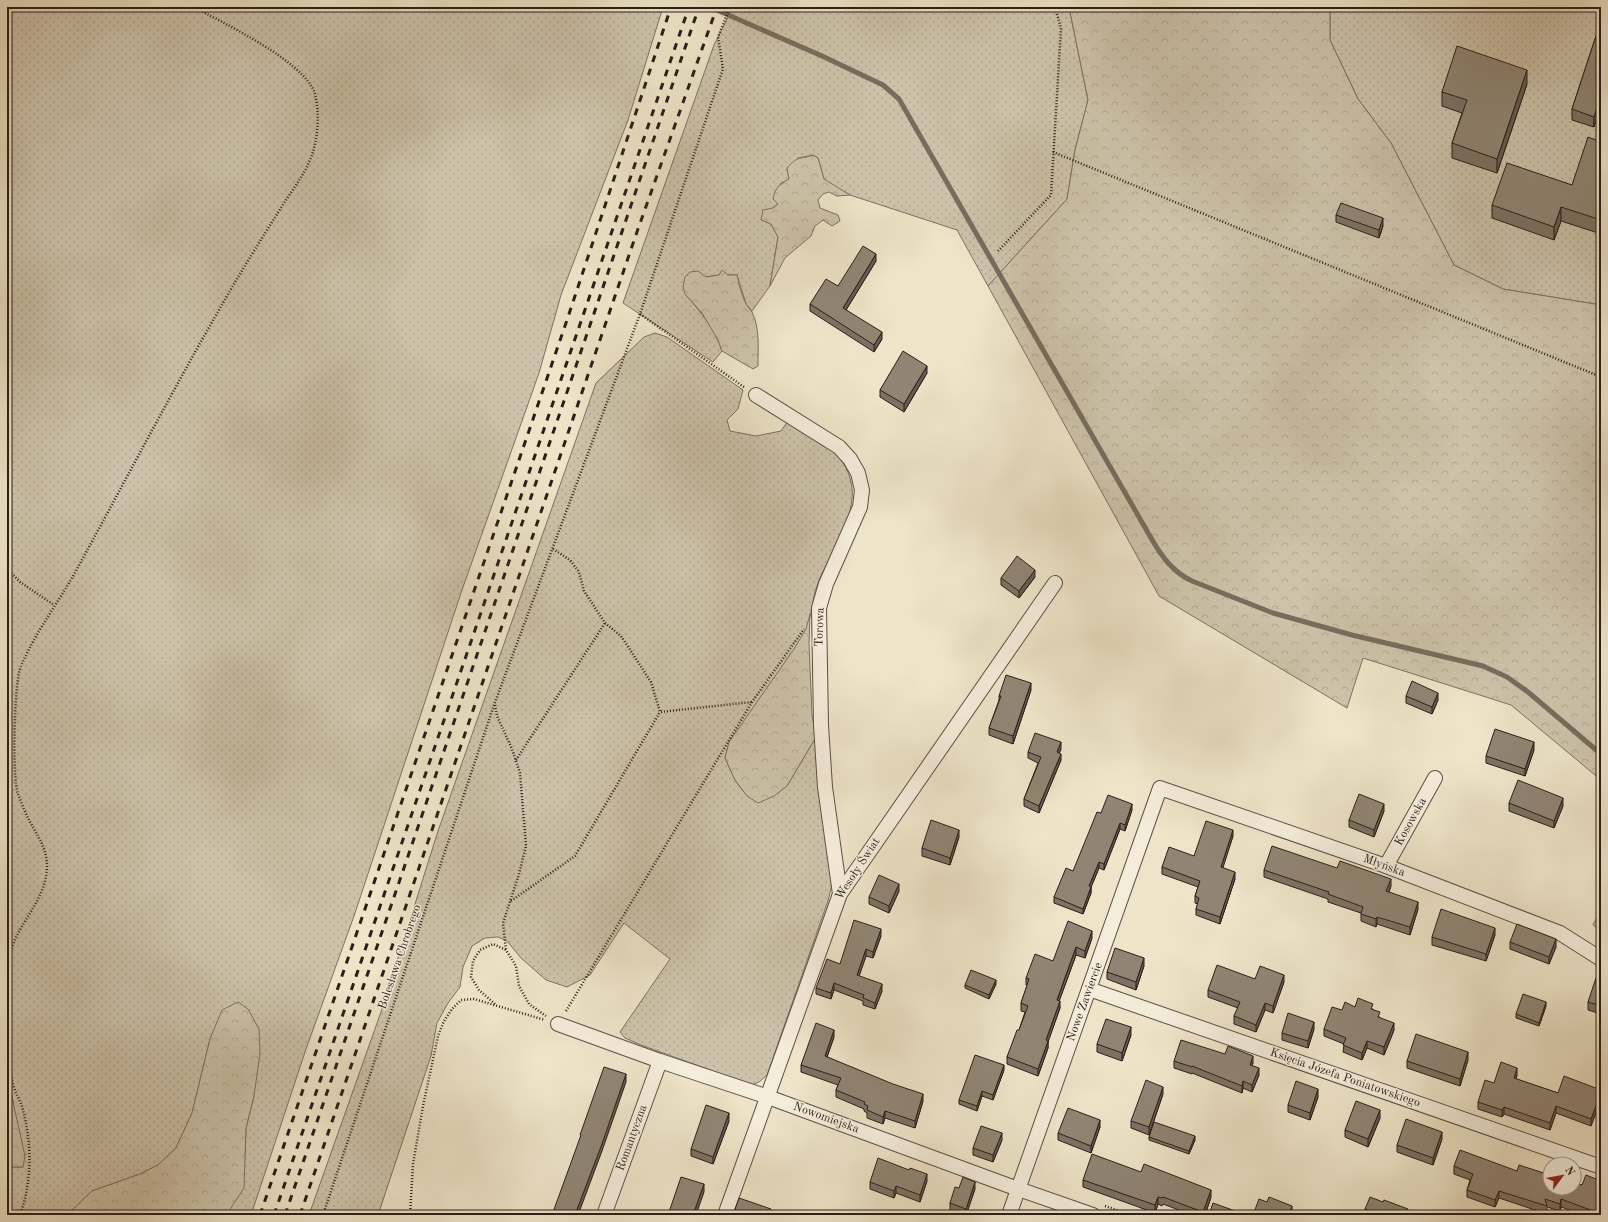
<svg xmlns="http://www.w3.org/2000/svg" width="1608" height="1222" font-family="'Old Standard TT',serif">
<defs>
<pattern id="grass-dots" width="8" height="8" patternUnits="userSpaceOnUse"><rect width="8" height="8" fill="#cdc3aa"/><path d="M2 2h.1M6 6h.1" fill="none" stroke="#b0a792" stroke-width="1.8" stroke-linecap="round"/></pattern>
<pattern id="forest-crowns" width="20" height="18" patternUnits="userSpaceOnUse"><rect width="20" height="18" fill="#cdc3aa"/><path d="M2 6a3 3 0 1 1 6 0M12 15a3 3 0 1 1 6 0" fill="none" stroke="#b0a792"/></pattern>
</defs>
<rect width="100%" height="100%" fill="#eee4c8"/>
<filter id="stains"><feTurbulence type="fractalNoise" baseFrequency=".005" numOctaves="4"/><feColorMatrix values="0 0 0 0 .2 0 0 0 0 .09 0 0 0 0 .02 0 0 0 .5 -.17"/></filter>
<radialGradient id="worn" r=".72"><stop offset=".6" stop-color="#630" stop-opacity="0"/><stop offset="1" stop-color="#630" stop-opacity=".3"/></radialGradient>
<g fill="url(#grass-dots)" stroke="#7c7162">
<path d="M7,7H663L628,120L561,295L539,373L462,590L354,916L306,1049L251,1215H226L245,1155L246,1128L254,1096L210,1039L192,1113L176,1148L158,1165L140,1174L92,1191L67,1215H7V1167H23L13,1101L7,1075Z"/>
<path d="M733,7H1069L1088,100L1075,150L1067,199L988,286L957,230L850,195L829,184L824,179L818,158L813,155L798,158L787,169L789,179L780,184L778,204L773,208L771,224L778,237L770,286L752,311L746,304L737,275H719L706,277L685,294C700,311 715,329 722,351L713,362L623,303L714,45Z"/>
<path d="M1330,7H1601V305L1503,289L1454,265L1391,143L1358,99L1330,40Z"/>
<path d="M655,333L667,337L743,390L738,409L727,420L730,431L756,436L781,431L788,421C813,436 841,448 850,478C861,512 830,552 818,583C812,598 812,615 806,630C800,643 790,656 782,668C765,693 747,718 729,742L725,758L735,780L747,796L787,786L816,737L833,880L828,901L767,1075L759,1082L752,1085L641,1045L625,1038L620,1032L670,959L624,923L590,975L567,987L546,980L521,958L507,941L498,937L485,938L472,946L463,967L460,987L448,1003L437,1023L431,1056L378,1215H309L381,1012L438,831L596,383L644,337Z"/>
</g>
<g fill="url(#forest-crowns)" stroke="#7c7162">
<path d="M1069,7H1330V40L1358,99L1391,143L1454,265L1503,289L1601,305V780L1511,705L1363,658L1347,708L1159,596L988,286L1067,199L1075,150L1088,100Z"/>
<path d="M813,155L818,158L824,179L850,195L837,196L829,192L823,194L818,200L820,208L838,215L840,221L832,226L823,220L815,226L811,236L785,258L770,286L778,237L771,224L761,220L763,210L773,208L778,204L773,199C775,188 780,184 789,179L787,168C798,155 800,160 813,155Z"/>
<path d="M722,270L728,275H737C739,284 741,293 745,302C747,306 750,309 752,312C760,328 758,348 758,366L753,369L722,351L718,340L702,313L685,294L683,287L685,277L690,272L698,271L706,277L719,275Z"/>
<path d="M810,614L809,644L812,715L816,737L787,786L774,796L758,803L747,796L735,780L725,758L729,742L794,649L806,629Z"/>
<path d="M1601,909V931L1593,925Z"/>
<path d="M238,1002L248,1009L259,1029L260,1053L254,1096L246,1128L244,1188L227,1214L67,1215L92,1191L140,1174L158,1165L176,1148L192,1113L210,1039L222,1010Z"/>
<path d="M7,1075L25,1156L23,1167H7Z"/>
</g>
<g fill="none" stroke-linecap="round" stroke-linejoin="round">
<path stroke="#776d5e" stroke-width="5" d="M710,7L822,56L883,85L899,99L1151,538C1162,557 1173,572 1192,581L1273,613L1352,635L1483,666L1507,677L1528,692L1601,754"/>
<g stroke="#5b5045" stroke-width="16">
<g id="street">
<path d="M756,395L839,447L850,459L858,473L862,490L860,507L826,584L819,608L821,725L825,787L840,894"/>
<path d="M1386,866L1435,778"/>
<path d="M1089,989L1601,1167"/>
<path d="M558,1024L660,1061L768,1097L1007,1185L1093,1215"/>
<path d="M604,1215L660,1061"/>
<path d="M725,1215L840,894L1055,583"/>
<path d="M1009,1215L1160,788L1386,866L1560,933L1601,959"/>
</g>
</g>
<g stroke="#2a1f19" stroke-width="2.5" stroke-dasharray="1 2" stroke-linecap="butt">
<path d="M1053,152L1601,377"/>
<path d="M998,251L1051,195L1061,28L1055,7"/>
<path d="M640,314L744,387"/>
<path d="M553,549L570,560L579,572L584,591L605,623L621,636L651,682L660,712L752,702"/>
<path d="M7,569L20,582L54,605"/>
<path d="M495,705L497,716L512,749L520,773L526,846L519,874L503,923L506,950"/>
<path d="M516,760L605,623"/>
<path d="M511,901L575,856L660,712"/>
<path d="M7,963C9,958 10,952 12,947C22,919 47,897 47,866C47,848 37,835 29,820C25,812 21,802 18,794C12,778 14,681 21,666C36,631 59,602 77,569C129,474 179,378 234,284C250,257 267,230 284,203C293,189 304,175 310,160C318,142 320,113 315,94C306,62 223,23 194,7"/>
<path d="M495,1004L479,990L471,977L473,961L480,950L493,944L506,950L516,966L519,986L529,1004L546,1016"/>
<path d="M566,1011L752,702L804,629"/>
<path d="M7,1054C9,1064 10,1075 13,1084C15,1093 21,1101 23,1110C32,1144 32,1182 20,1215"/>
<path d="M1105,1206L1131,1215"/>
<path d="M323,1215L494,705L640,314L723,69L718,37L730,7"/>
<path d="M410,1215L413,1164L423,1106L438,1036L444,1021L452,1009L461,1000L474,999L545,1020"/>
</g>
<use href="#street" stroke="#f4eddb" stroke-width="14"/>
<g stroke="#2a1f19" stroke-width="3" stroke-dasharray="7 7" stroke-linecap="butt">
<path d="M260,1215L567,320L671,7"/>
<path d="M274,1215L689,7"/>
<path d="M285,1215L699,7"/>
<path d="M300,1215L638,229L717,7"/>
</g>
</g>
<g fill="#7c7264" stroke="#2a1f19">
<path d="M1596,36L1594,127L1572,120V109Z"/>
<path d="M1527,84L1497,173L1452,158V143L1462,113L1442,106V92Z"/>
<path d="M1601,142V234L1561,221L1554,240L1492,218V205L1572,185Z"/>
<path d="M1336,215L1383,226L1379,238L1336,222Z"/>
<path d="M876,261L846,310L882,339L874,352L810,311V304Z"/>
<path d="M927,373L904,412L880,397V390Z"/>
<path d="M1035,577L1019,598L1001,585V578Z"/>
<path d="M1031,690L1013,744L989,735V728L999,700V696Z"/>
<path d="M1406,696L1438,700L1432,714L1406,703Z"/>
<path d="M1061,749L1059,753L1061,760L1039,813L1024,806V799L1038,763L1028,758V752Z"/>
<path d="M1534,750L1525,776L1486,763V756Z"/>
<path d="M1509,803L1563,806L1554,828L1509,811Z"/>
<path d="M1132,810L1125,831L1120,829L1104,870L1099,868L1091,887V893L1083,914L1054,903V897L1073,871Z"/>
<path d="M1384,811L1374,837L1349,827V820Z"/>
<path d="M1233,836L1222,868L1235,879L1220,924L1196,915V909L1198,904L1195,903V896L1198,887L1162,874V867L1194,856Z"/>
<path d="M959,837L950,865L922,856V848Z"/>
<path d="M1264,870L1391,886L1389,892L1418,909L1410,935L1377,924L1376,927L1361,921V913L1328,902V899L1264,877Z"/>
<path d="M899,891L889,913L869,904V897Z"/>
<path d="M1495,935L1486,961L1432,945V937Z"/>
<path d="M881,936L873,958L866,956L859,976L882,991L875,1009L863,1005V1001L834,990L831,999L816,994V988L840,964Z"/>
<path d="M1092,938L1085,958L1076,955L1059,1001L1060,1008L1048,1041V1048L1038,1076L1007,1064V1057L1019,1030L1025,1012L1021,1011V1003L1027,986L1026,985V978Z"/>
<path d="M1510,942L1556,947L1549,964L1510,949Z"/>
<path d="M1144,966L1136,990L1107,979V972Z"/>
<path d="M1255,979L1284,982L1273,1013L1265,1010L1256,1032L1234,1024V1016L1238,1008L1208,997V990Z"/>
<path d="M1601,979V1014L1588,1010V1002Z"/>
<path d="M996,984L989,999L965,988V985Z"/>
<path d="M1546,1006L1539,1026L1516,1018V1014Z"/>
<path d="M1355,1007L1373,1009L1380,1018L1394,1030L1384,1055L1367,1048L1362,1060L1343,1052L1344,1044L1324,1036V1029L1342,1010Z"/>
<path d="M1314,1029L1308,1048L1282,1040V1033Z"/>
<path d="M1131,1035L1122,1061L1097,1052V1044Z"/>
<path d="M834,1037L827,1057L923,1101L915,1128L885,1118L883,1124L867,1118V1113L864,1111V1109L836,1097V1090L838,1085L801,1072V1065Z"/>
<path d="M1468,1060L1460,1086L1407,1068V1061Z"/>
<path d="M1174,1061L1253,1063L1252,1066L1259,1075L1252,1092L1243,1088L1242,1093L1192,1073V1074L1174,1068Z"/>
<path d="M1004,1070L993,1100L982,1096L977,1111L959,1104V1100Z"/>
<path d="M1517,1075L1516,1079L1558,1093L1601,1090V1099L1591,1126L1556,1113L1550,1130L1504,1114L1502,1117L1478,1109V1102L1494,1083Z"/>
<path d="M1163,1094L1149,1135L1131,1128V1121Z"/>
<path d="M1318,1097L1310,1120L1288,1112V1105Z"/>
<path d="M1380,1118L1368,1147L1345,1137V1130Z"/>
<path d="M729,1121L713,1164L691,1156V1149Z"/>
<path d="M1100,1127L1091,1153L1058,1140V1133Z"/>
<path d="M1149,1137L1195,1140L1189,1154L1149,1140Z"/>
<path d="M1442,1139L1433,1165L1397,1152V1145Z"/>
<path d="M1002,1140L993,1162L973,1155V1148Z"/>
<path d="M1454,1166L1517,1171L1582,1185L1601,1181V1207L1598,1215H1584L1561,1207L1560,1211L1547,1207V1214L1499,1198L1495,1207L1467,1197V1190L1470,1180L1454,1174Z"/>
<path d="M1083,1180L1211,1197L1205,1215H1192L1163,1204L1162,1206L1158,1204L1155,1213L1083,1187Z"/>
<path d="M927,1181L920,1202L896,1193L894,1198L870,1189V1182Z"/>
<path d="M959,1188L975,1189L966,1215H963L950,1210V1203Z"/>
<path d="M1383,1202L1408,1215H1365V1209Z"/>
</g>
<g fill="#655d51" stroke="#2a1f19">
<path d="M1527,70V84L1497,173V159Z"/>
<path d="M1601,94V105L1594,127V117Z"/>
<path d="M1561,207V221L1554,240V227Z"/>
<path d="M1383,218V226L1379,238V230Z"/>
<path d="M876,254V261L843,315V308Z"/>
<path d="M882,332V339L874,352V345Z"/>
<path d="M927,366V373L904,412V404Z"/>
<path d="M1035,570V577L1019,598V591Z"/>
<path d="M1031,683V690L1013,744V736Z"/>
<path d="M1438,693V700L1432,714V707Z"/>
<path d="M1061,742V749L1057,759V752Z"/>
<path d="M1534,742V750L1525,776V769Z"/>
<path d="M1061,754V760L1039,813V806Z"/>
<path d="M1563,798V806L1554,828V821Z"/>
<path d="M1132,804V810L1125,831V825Z"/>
<path d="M1384,804V811L1374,837V830Z"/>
<path d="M1120,823V829L1104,870V864Z"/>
<path d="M959,830V837L950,865V858Z"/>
<path d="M1233,830V836L1221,874V867Z"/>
<path d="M1099,862V868L1089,892V886Z"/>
<path d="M1235,872V879L1220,924V917Z"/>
<path d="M1391,879V886L1386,899V891Z"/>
<path d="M899,884V891L889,913V906Z"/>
<path d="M1091,887V893L1083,914V909Z"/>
<path d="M1418,902V909L1410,935V927Z"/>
<path d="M1377,917V924L1376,927V919Z"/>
<path d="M1495,928V935L1486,961V954Z"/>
<path d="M881,929V936L873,958V952Z"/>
<path d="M1092,931V938L1085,958V951Z"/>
<path d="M1556,939V947L1549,964V957Z"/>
<path d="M1076,947V955L1057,1007V1000Z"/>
<path d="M866,949V956L857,982V975Z"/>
<path d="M1144,958V966L1136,990V982Z"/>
<path d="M1284,975V982L1273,1013V1006Z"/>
<path d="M996,980V984L989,999V995Z"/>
<path d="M834,983V990L831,999V993Z"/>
<path d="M882,984V991L875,1009V1003Z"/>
<path d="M1060,1001V1008L1046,1048V1040Z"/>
<path d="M1546,1002V1006L1539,1026V1023Z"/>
<path d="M1265,1003V1010L1256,1032V1025Z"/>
<path d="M1314,1022V1029L1308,1048V1041Z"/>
<path d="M1394,1023V1030L1384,1055V1047Z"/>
<path d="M1131,1027V1035L1122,1061V1053Z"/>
<path d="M834,1030V1037L825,1063V1056Z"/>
<path d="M1048,1041V1048L1038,1076V1069Z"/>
<path d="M1367,1041V1048L1362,1060V1053Z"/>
<path d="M1468,1052V1060L1460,1086V1079Z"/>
<path d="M1253,1056V1063L1250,1072V1065Z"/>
<path d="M1004,1065V1070L993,1100V1095Z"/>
<path d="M1259,1068V1075L1252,1092V1085Z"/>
<path d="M1517,1068V1075L1514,1085V1078Z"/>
<path d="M626,1074V1082L602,1151L578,1215H576V1212Z"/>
<path d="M1243,1081V1088L1242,1093V1086Z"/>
<path d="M1163,1087V1094L1149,1135V1127Z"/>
<path d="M1318,1089V1097L1310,1120V1113Z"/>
<path d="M982,1091V1096L977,1111V1106Z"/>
<path d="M1601,1092V1099L1591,1126V1119Z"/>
<path d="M923,1094V1101L915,1128V1121Z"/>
<path d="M1556,1106V1113L1550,1130V1123Z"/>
<path d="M1504,1107V1114L1502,1117V1110Z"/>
<path d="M1380,1110V1118L1368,1147V1139Z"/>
<path d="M885,1111V1118L883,1124V1117Z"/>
<path d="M729,1113V1121L713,1164V1157Z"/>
<path d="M1100,1120V1127L1091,1153V1146Z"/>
<path d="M1442,1132V1139L1433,1165V1158Z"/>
<path d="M1002,1133V1140L993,1162V1155Z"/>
<path d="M1195,1136V1140L1189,1154V1151Z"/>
<path d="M927,1174V1181L920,1202V1195Z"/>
<path d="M975,1182V1189L966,1215V1209Z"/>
<path d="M704,1184V1192L696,1215H693Z"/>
<path d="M896,1186V1193L894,1198V1191Z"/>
<path d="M1211,1190V1197L1205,1215H1203V1212Z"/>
<path d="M1499,1191V1198L1495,1207V1200Z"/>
<path d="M1158,1197V1204L1155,1213V1205Z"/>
<path d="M1561,1199V1207L1560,1211V1204Z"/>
<path d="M1601,1200V1207L1598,1215H1596V1212Z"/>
<path d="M1292,1206V1210L1290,1215H1289Z"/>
</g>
<g fill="#908574" stroke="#2a1f19">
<path d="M1596,36L1601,38V94L1594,117L1572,109Z"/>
<path d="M1457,46L1527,70L1497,159L1452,143L1467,100L1442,92Z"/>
<path d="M1588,137L1601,142V220L1561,207L1554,227L1492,205L1507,163L1572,185Z"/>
<path d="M1341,203L1383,218L1379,230L1336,215Z"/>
<path d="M863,246L876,254L843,308L882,332L874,345L810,304L826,279L838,286Z"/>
<path d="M903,351L927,366L904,404L880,390Z"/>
<path d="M1017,556L1035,570L1019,591L1001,578Z"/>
<path d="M1006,675L1031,683L1013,736L989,728L1001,696H999Z"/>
<path d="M1412,681L1438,693L1432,707L1406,696Z"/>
<path d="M1495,729L1534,742L1525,769L1486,756Z"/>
<path d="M1035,733L1061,742L1057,752L1061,754L1039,806L1024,799L1041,757L1028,752Z"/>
<path d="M1518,780L1563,798L1554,821L1509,803Z"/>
<path d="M1359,794L1384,804L1374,830L1349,820Z"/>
<path d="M1108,795L1132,804L1125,825L1120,823L1104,864L1099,862L1089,886L1091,887L1083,909L1054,897L1066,868L1073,871L1097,812L1101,813Z"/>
<path d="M931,820L959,830L950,858L922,848Z"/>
<path d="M1206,821L1233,830L1221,867L1235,872L1220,917L1196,909L1199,898L1195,896L1200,881L1162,867L1169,847L1194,856Z"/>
<path d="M1272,846L1337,868L1340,861L1391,879L1386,891L1418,902L1410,927L1377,917L1376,919L1361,914L1363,907L1328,894L1329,892L1264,870Z"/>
<path d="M879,875L899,884L889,906L869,897Z"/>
<path d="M1441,909L1495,928L1486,954L1432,937Z"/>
<path d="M854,920L881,929L873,952L866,949L857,975L882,984L875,1003L863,998L864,995L834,983L831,993L816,988L827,959L840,964Z"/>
<path d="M1068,921L1092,931L1085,951L1076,947L1057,1000L1060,1001L1046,1040L1048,1041L1038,1069L1007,1057L1017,1030H1019L1028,1006L1021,1003L1029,979L1026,978L1035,954L1053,961Z"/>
<path d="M1517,924L1556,939L1549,957L1510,942Z"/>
<path d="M1115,948L1144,958L1136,982L1107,972Z"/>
<path d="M1217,965L1255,979L1260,966L1284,975L1273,1006L1265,1003L1256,1025L1234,1016L1240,1002L1208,990Z"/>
<path d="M971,970L996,980L989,995L965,985Z"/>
<path d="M1596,978L1601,979V1006L1588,1002Z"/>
<path d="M1523,994L1546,1002L1539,1023L1516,1014Z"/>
<path d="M1358,998L1373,1004L1371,1009L1380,1012L1378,1017L1394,1023L1384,1047L1367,1041L1362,1053L1343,1045L1346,1038L1324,1029L1332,1007L1342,1010L1345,1002L1355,1007Z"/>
<path d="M1288,1013L1314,1022L1308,1041L1282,1033Z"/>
<path d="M1106,1019L1131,1027L1122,1053L1097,1044Z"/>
<path d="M816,1023L834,1030L825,1056L893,1084L923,1094L915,1121L885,1111L883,1117L867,1110L868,1106L864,1104L865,1102L836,1090L841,1078L801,1065Z"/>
<path d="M1416,1034L1468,1052L1460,1079L1407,1061Z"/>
<path d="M1181,1040L1225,1054L1228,1046L1253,1056L1250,1065L1259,1068L1252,1085L1243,1081L1242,1086L1192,1066V1067L1174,1061Z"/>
<path d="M975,1055L1004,1065L993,1095L982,1091L977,1106L959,1100Z"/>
<path d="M1501,1062L1517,1068L1514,1078L1558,1093L1564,1076L1601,1090V1092L1591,1119L1556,1106L1550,1123L1504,1107L1502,1110L1478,1102L1485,1080L1494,1083Z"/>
<path d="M604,1067L626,1074L602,1144L576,1212L578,1213L577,1215H552L581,1135H580Z"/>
<path d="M1146,1080L1163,1087L1149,1127L1131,1121Z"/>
<path d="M1296,1081L1318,1089L1310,1113L1288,1105Z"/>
<path d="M1356,1101L1380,1110L1368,1139L1345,1130Z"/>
<path d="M706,1105L729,1113L713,1157L691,1149Z"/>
<path d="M1068,1108L1100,1120L1091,1146L1058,1133Z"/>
<path d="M1406,1119L1442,1132L1433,1158L1397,1145Z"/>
<path d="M1154,1122L1195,1136L1189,1151L1149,1137Z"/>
<path d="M981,1126L1002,1133L993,1155L973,1148Z"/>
<path d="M1460,1150L1517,1171L1519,1165L1550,1175V1188H1574V1183L1582,1185L1586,1175L1601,1181V1200L1596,1212L1561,1199L1560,1204L1545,1199L1547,1206L1499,1191L1495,1200L1467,1190L1473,1174L1454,1166Z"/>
<path d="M1092,1154L1141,1172L1144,1164L1211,1190L1203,1212L1163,1197L1162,1198L1158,1197L1155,1205L1083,1180Z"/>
<path d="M878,1158L909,1170L910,1168L927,1174L920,1195L896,1186L894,1191L870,1182Z"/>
<path d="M681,1177L704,1184L693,1215H668Z"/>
<path d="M963,1177L975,1182L966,1209L950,1203L955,1187L959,1188Z"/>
<path d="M1269,1197L1292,1206L1289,1215H1253L1259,1199L1267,1202Z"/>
<path d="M1370,1197L1383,1202L1384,1200L1408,1209L1406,1215H1381L1365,1209Z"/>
<path d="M739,1198L771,1209L769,1215H733Z"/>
<path d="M1213,1203L1238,1212L1237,1215H1209Z"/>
<path d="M1023,1212L1033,1215H1022Z"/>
</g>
<g text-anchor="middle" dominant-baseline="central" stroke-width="3" stroke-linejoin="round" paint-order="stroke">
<g font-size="12" fill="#2a1f19" stroke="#f4eddb">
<text transform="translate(820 627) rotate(-88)">Torowa</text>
<text transform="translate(1411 822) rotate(-61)">Kosowska</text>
<text transform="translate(1384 866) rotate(20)">Młyńska</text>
<text transform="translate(858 869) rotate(-57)">Wesoły Świat</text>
<text transform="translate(400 957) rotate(-71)">Bolesława Chrobrego</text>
<text transform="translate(1085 1002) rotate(-70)">Nowe Zawiercie</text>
<text transform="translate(1345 1078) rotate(19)">Księcia Józefa Poniatowskiego</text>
<text transform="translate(826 1118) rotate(20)">Nowomiejska</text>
<text transform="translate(632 1138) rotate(-70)">Romantyczna</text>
</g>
</g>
<rect width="1608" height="1222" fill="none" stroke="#eee4c8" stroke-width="24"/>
<rect x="8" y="8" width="1592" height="1206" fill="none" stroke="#2a1f19" stroke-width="2"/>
<rect x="12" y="12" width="1584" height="1198" fill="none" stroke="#2a1f19"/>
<g transform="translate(1562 1176) rotate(58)"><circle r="19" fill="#f4eddb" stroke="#a39b8d"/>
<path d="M0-3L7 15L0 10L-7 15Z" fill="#8f2418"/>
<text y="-6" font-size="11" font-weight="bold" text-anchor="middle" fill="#2a1f19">N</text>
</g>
<rect width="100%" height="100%" filter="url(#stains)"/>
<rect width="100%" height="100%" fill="url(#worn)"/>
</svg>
